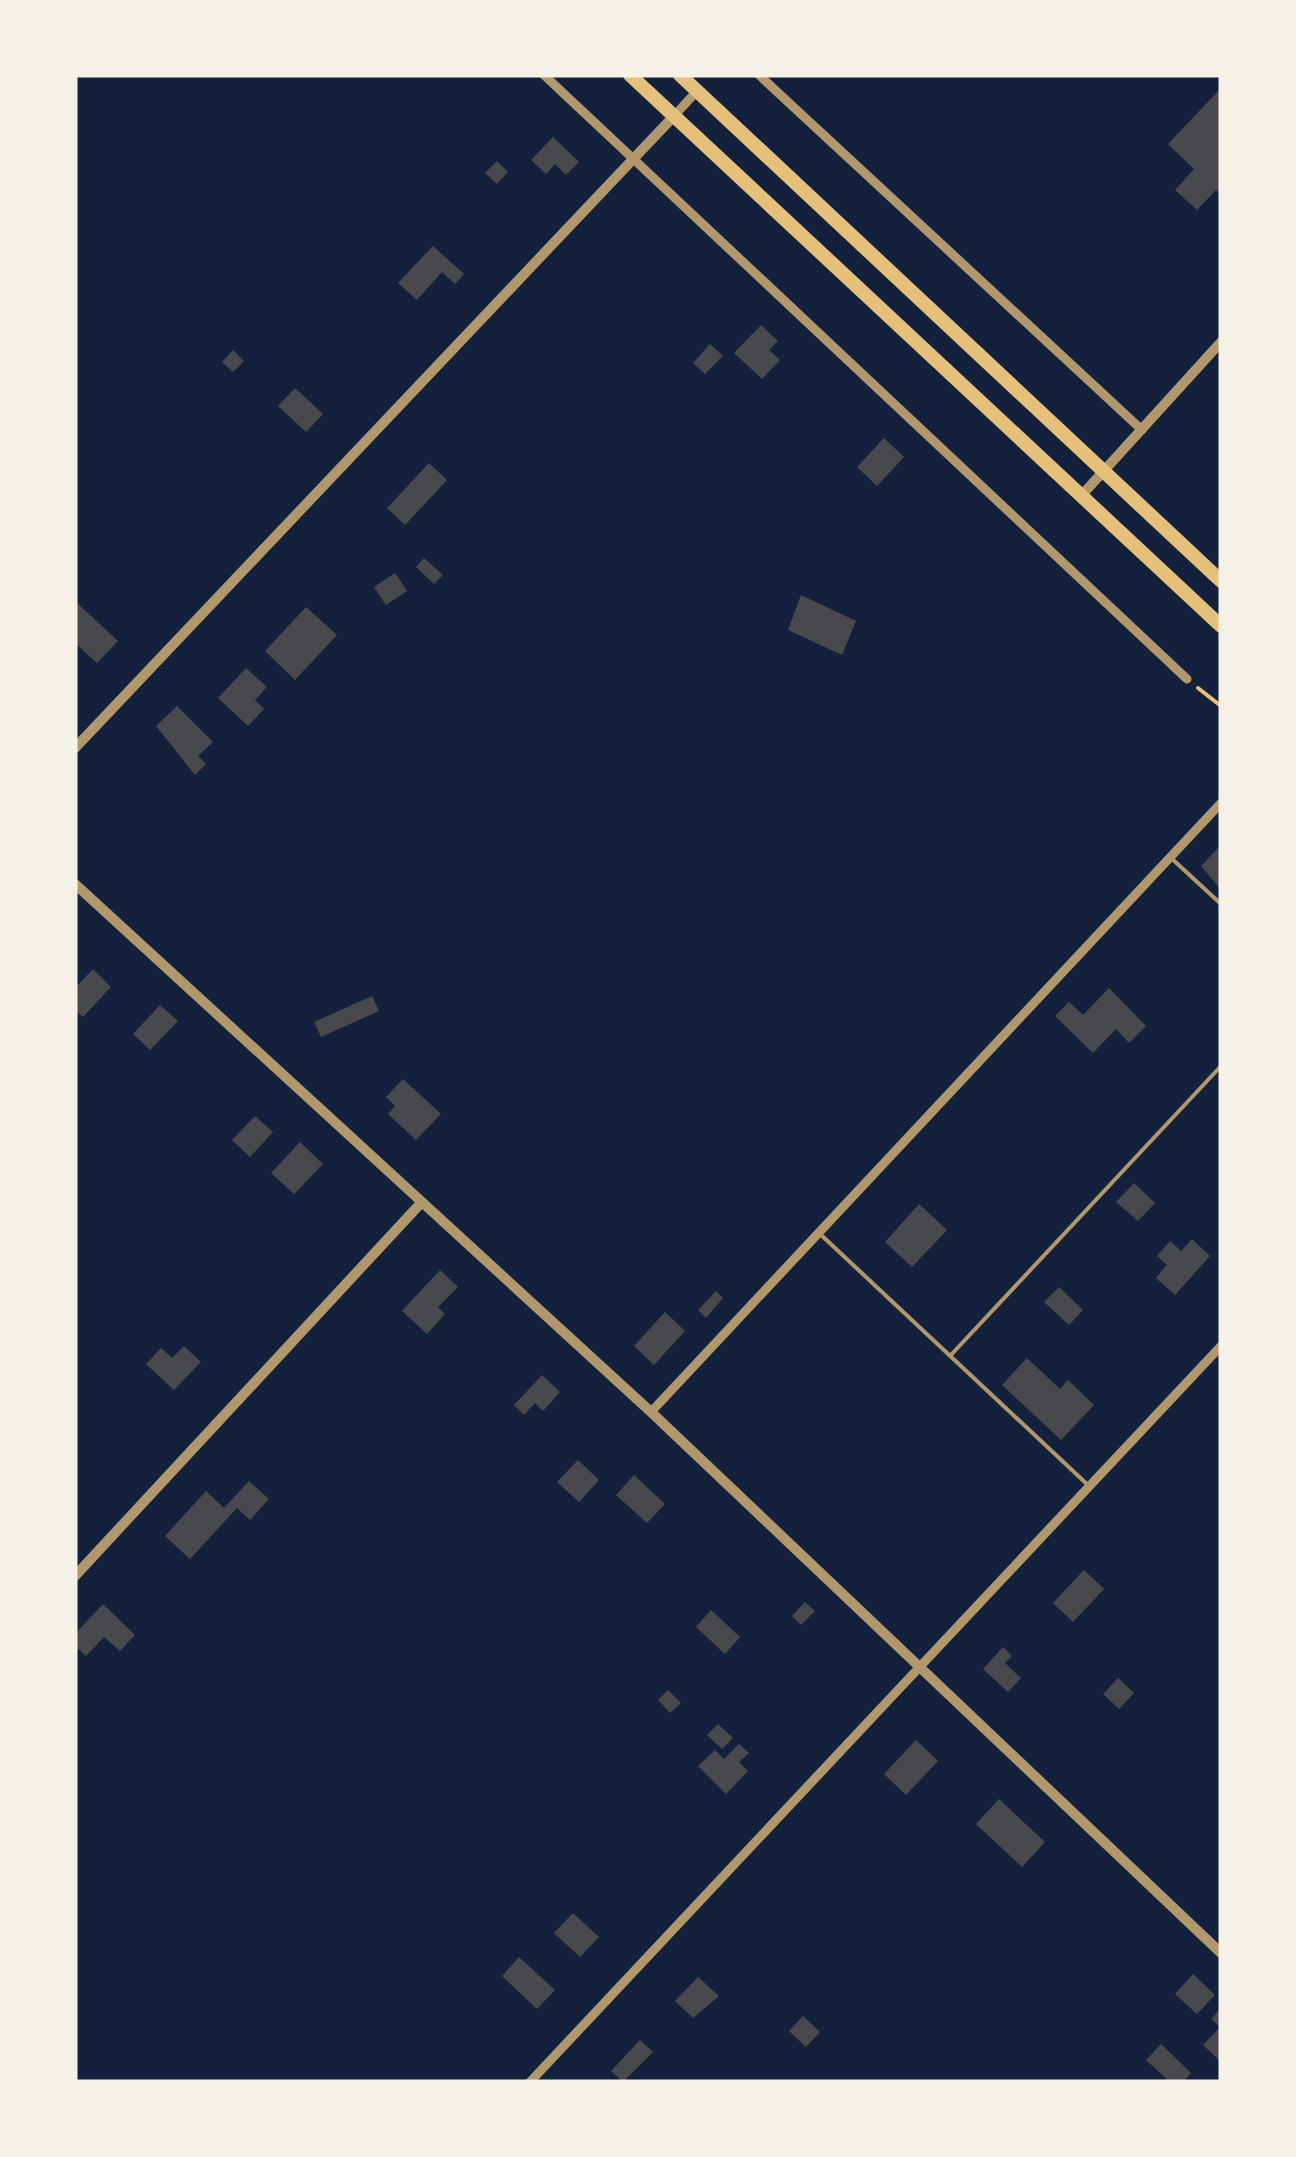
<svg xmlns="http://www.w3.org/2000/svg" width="1296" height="2157" font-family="Overpass,sans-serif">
<rect width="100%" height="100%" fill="#14213d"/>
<g fill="#48494c">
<path d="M1221,88V195L1216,190L1197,210L1175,190L1194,169L1168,144Z"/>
<path d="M553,137L579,162L566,175L555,164L546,174L531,160Z"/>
<path d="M497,161L508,172L497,184L485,173Z"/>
<path d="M433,246L464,274L455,284L442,272L417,300L398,283Z"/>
<path d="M761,325L778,341L769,350L780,360L762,379L734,353Z"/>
<path d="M710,344L723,356L705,374L693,363Z"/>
<path d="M233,350L244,361L233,372L222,362Z"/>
<path d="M295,388L323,414L306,432L278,406Z"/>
<path d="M884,438L904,457L877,486L857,467Z"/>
<path d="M429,463L447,480L405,525L387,508Z"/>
<path d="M424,558L443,575L434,584L416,567Z"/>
<path d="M395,573L407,591L386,605L374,587Z"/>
<path d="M801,595L856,621L842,655L788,630Z"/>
<path d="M75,601L118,641L97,663L75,643Z"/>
<path d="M306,607L337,635L295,680L265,651Z"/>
<path d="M246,668L267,687L255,700L264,709L248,726L218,698Z"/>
<path d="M177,706L213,742L198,756L206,764L195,775L156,726Z"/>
<path d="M1218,848L1221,850V890L1201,866Z"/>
<path d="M93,969L111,987L83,1017L75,1010V988Z"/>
<path d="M1109,988L1146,1026L1129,1043L1116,1029L1093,1053L1055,1016L1069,1002L1083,1015Z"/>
<path d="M372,996L379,1011L321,1037L314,1022Z"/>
<path d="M160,1005L178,1021L150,1050L133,1034Z"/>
<path d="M403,1079L441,1114L416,1140L388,1114L395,1106L386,1097Z"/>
<path d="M255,1116L273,1132L250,1157L232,1140Z"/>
<path d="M300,1142L323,1164L294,1194L271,1173Z"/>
<path d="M1134,1183L1155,1203L1138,1221L1116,1202Z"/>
<path d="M919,1204L947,1230L912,1267L885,1242Z"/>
<path d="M1192,1239L1210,1256L1175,1295L1156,1278L1167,1265L1157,1256L1170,1241L1181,1251Z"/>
<path d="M440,1270L458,1287L438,1307L445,1314L427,1334L402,1311Z"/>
<path d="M1059,1287L1083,1310L1069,1325L1044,1302Z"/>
<path d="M716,1291L723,1298L706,1318L698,1310Z"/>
<path d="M665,1312L685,1331L654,1365L634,1346Z"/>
<path d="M184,1346L201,1362L174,1390L146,1364L161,1348L172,1358Z"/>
<path d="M1027,1358L1060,1389L1068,1380L1094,1405L1061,1440L1002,1385Z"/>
<path d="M542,1375L560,1392L543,1411L535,1403L524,1415L514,1405Z"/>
<path d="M578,1460L599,1480L579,1502L557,1482Z"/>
<path d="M634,1475L665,1504L647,1523L616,1495Z"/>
<path d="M249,1481L269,1499L250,1520L237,1508L190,1559L165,1536L206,1491L224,1508Z"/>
<path d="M1084,1570L1104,1589L1073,1622L1053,1603Z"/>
<path d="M805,1602L815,1611L801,1625L792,1616Z"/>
<path d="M103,1604L135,1635L120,1651L104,1637L86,1656L75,1646V1634Z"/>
<path d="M711,1610L740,1637L725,1654L696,1627Z"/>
<path d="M1003,1647L1012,1656L1005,1663L1021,1678L1008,1692L983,1669Z"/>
<path d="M1118,1678L1134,1693L1119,1709L1103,1694Z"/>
<path d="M668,1690L681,1703L670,1713L658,1700Z"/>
<path d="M718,1724L733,1738L722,1749L707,1735Z"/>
<path d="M916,1740L938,1761L906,1795L884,1774Z"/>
<path d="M739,1744L749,1753L739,1762L748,1771L726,1794L698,1766L715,1750L724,1759Z"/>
<path d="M999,1799L1045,1842L1022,1867L976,1824Z"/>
<path d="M573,1913L599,1937L580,1957L554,1933Z"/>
<path d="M519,1957L555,1990L537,2009L502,1976Z"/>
<path d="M1193,1974L1215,1995L1197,2014L1175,1994Z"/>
<path d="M698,1977L719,1996L693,2018L675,2001Z"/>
<path d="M1221,2008V2062L1203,2045L1220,2027L1211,2019Z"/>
<path d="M803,2016L820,2032L806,2047L789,2031Z"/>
<path d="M640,2040L653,2052L623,2082L611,2071Z"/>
<path d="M1161,2044L1191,2073L1183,2082H1170L1146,2060Z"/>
</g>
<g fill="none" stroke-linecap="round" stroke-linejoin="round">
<path stroke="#e5c07b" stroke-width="4" d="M1198,688L1221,706"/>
<g stroke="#b1986c" stroke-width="4">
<path d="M1170,857L1221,904"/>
<path d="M819,1233L1089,1486"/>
<path d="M950,1356L1221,1066"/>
</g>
<g stroke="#b1986c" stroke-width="9">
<path d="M544,75L1187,679"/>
<path d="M759,75L1142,430"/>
<path d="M674,116L697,91"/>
<path d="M651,1412L1221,803"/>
<path d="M530,2082L1221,1346"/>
</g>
<g stroke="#b1986c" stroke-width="10">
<path d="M1081,496L1221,342"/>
<path d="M75,748L674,116"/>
<path d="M75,884L651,1412L1221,1953"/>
<path d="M75,1576L421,1203"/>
</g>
<g stroke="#e5c07b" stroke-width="14">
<path d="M630,75L1221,626"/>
<path d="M680,75L1221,581"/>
</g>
</g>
<rect width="1296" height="2157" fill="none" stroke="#f6f1e7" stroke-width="155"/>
</svg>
